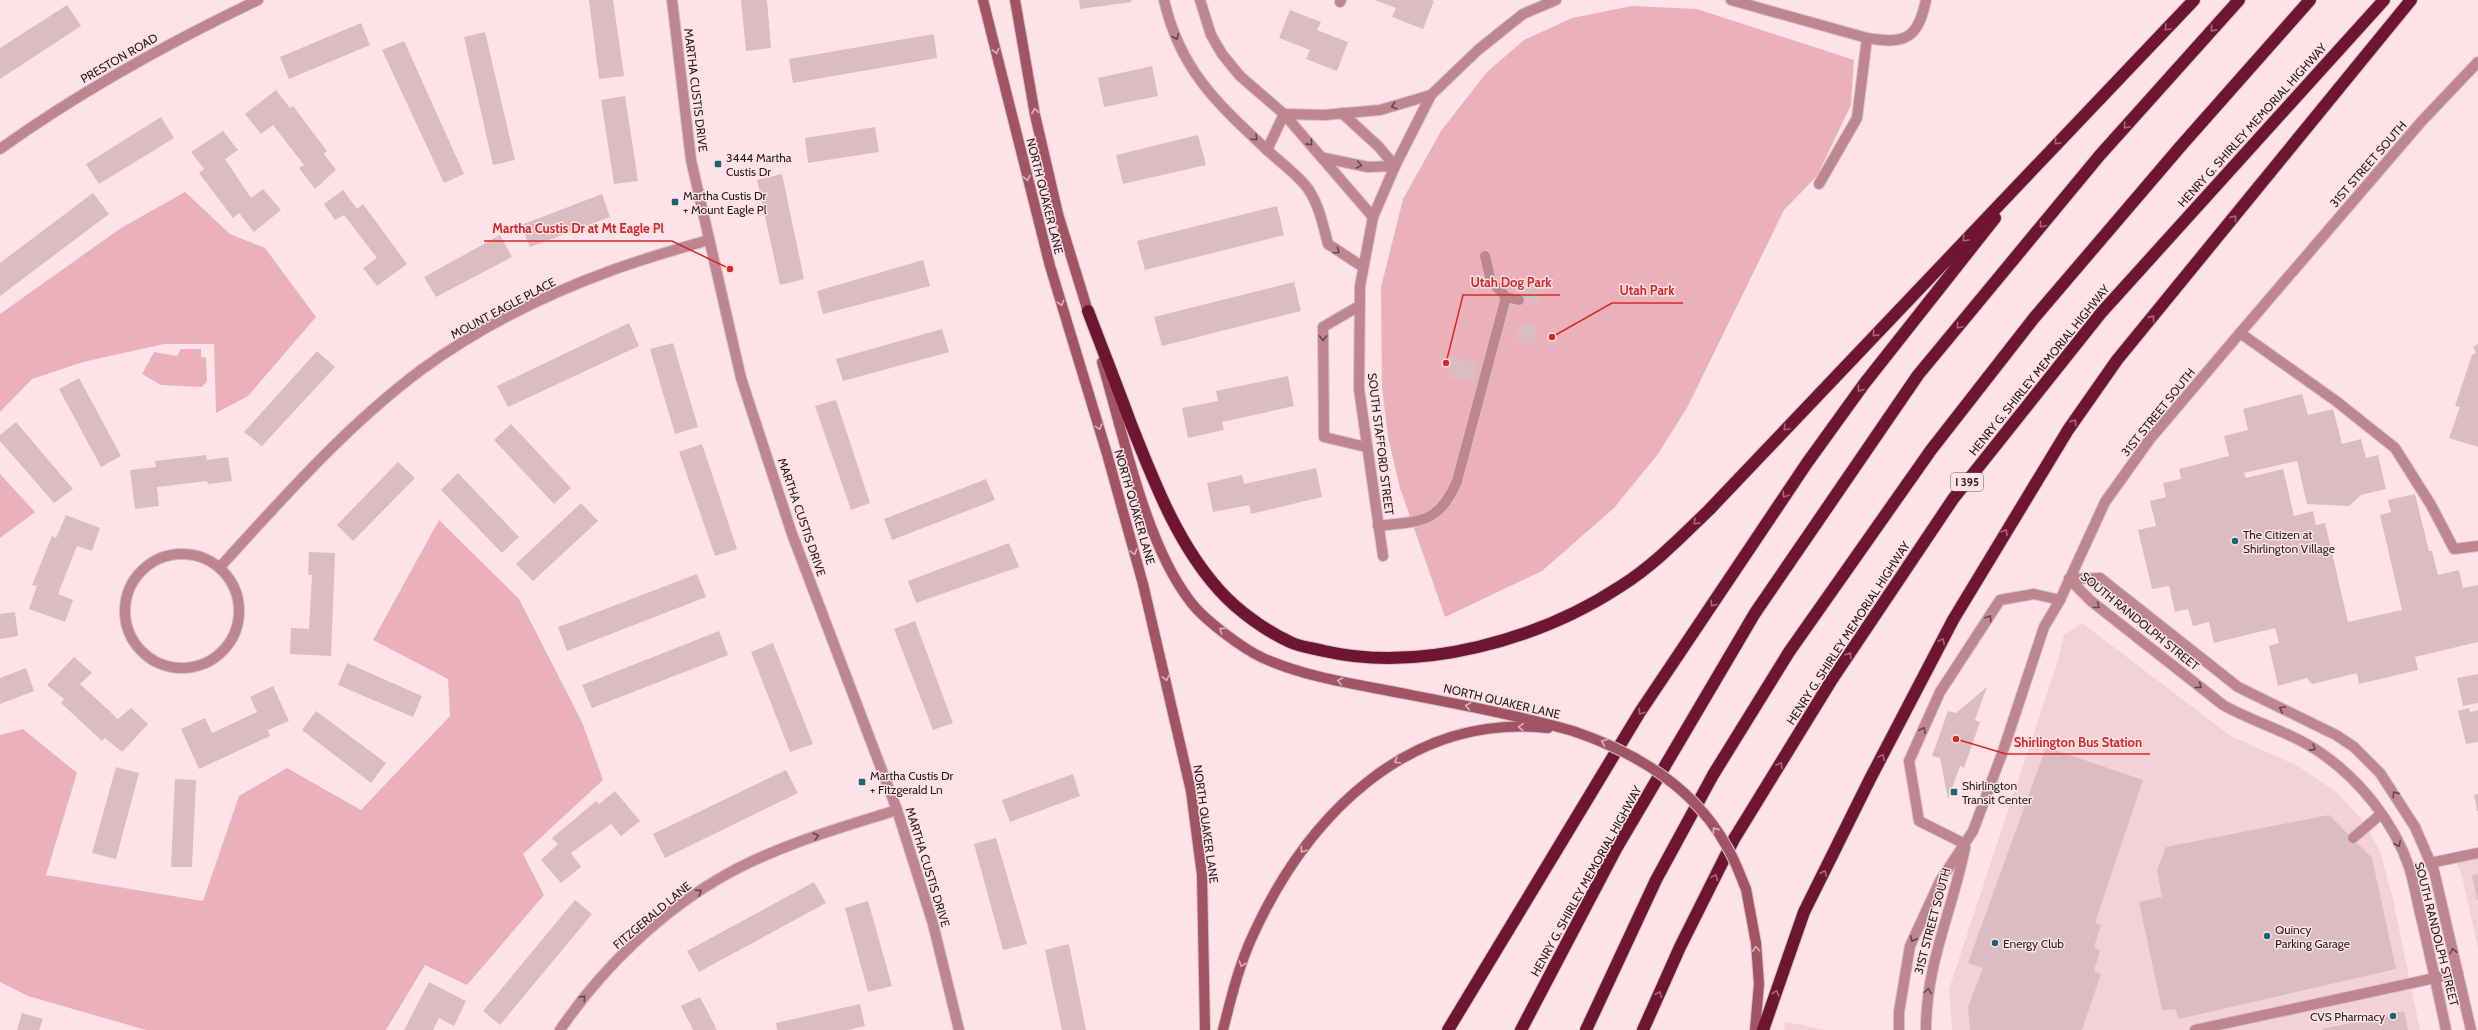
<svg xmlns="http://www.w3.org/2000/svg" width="2478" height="1030" font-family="Cabin,sans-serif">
<rect width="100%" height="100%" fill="#fde3e7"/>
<g fill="#f3d2d7">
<path d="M2082,623L2231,736L2298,766L2335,791L2361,818L2380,851L2393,899L2420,1030H1952L1949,989L2058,660L2064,635Z"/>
<path d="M2478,853V948L2461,872L2454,858Z"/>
<path d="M1785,1022L1827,1030H1784Z"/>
</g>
<g fill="#eab1bb">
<path d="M1632,6L1697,9L1854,60L1851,105L1817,176L1784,210L1688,406L1658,454L1614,508L1542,571L1445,617L1400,488L1388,437L1382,387L1381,287L1403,199L1441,131L1487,72L1524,40L1572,18Z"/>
<path d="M185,192L230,234L265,248L316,317L248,396L216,413L214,344H164L83,362L32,379L0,412V314L121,228Z"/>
<path d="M181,349H201V357L206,358L207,381L202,387L161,385L142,374L154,352L177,356Z"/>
<path d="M0,474L35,512L0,538Z"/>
<path d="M439,520L519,599L582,722L603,780L523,854L544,895L467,985L425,965L386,1030H146L28,996L0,982V735L23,729L77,773L46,875L203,901L239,796L287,768L361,810L450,716L448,679L373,640Z"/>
</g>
<g fill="#dbbcc1">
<path d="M589,0H613L624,76L599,79Z"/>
<path d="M741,0H767L771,48L746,51Z"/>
<path d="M1079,0H1131L1132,2L1080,9Z"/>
<path d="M1375,0H1431L1434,1L1423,29L1392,17L1396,8Z"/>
<path d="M67,5L81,26L0,79V48Z"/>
<path d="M1290,10L1321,22L1317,30L1348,42L1337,71L1306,59L1310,50L1279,38Z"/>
<path d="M361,23L370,45L289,79L280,57Z"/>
<path d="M485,32L515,160L493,165L464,37Z"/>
<path d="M934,34L937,58L793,83L789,59Z"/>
<path d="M404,41L464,174L444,183L382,50Z"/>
<path d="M1152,66L1158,96L1104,107L1098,78Z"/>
<path d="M276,90L290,108L293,106L327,151L324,154L336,170L315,189L299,168L304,165L273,125L261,134L245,114Z"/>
<path d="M625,96L638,181L614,184L601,100Z"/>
<path d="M161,117L174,138L99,184L86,164Z"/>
<path d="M875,127L879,152L808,163L805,138Z"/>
<path d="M223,131L238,150L225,159L251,198L263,189L281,210L254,232L239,213L233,218L199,173L204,169L191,152Z"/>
<path d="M1198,135L1206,165L1123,184L1116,155Z"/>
<path d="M782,174L804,279L780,285L757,180Z"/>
<path d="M343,190L357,209L363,204L407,264L377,286L363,268L377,258L344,215L335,220L324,204Z"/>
<path d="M93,193L109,214L0,296V263Z"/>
<path d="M602,194L610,217L530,247L521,225Z"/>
<path d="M1277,206L1284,235L1145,270L1137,241Z"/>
<path d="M500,235L512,257L436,297L424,277Z"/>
<path d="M923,260L930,286L823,314L817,291Z"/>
<path d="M1528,279L1544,289L1535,306L1518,295Z"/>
<path d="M1294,282L1301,311L1162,346L1154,317Z"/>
<path d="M1529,322L1537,329L1536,341L1526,345L1516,338L1518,326Z"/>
<path d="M629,323L639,346L508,407L497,386Z"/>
<path d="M942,329L949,352L843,381L836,359Z"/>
<path d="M673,343L698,427L675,434L650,349Z"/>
<path d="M2478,344V447L2449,438L2460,407L2455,406L2472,355L2476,353L2473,347Z"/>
<path d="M317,351L335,367L262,446L244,432Z"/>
<path d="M1451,357L1478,362L1474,382L1447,377Z"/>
<path d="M1288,376L1294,406L1222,422L1224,430L1188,438L1182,408L1218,401L1216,391Z"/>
<path d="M79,378L121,456L101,467L59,389Z"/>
<path d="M2302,394L2308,415L2333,409L2342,444L2361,439L2366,458L2378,455L2386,489L2361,495L2349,506L2307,504L2297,461L2244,473L2246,478L2283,469L2294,516L2313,511L2316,525L2325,523L2348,622L2402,610L2380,515L2391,512L2388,500L2415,494L2429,551H2432L2438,575L2459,570L2463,588L2478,585V642L2415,657L2418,670L2359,684L2357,673L2312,684L2307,678L2278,686L2269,646L2279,643L2275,628L2214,643L2209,622L2193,626L2188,609L2175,612L2169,586L2152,589L2138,530L2156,526L2150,501L2166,497L2163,483L2181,479L2179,469L2229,456L2224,436L2248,430L2243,409Z"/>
<path d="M836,400L870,503L851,510L815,406Z"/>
<path d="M16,422L73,489L54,503L0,441V435Z"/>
<path d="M511,424L571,488L554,504L494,440Z"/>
<path d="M702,444L737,549L715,556L679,452Z"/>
<path d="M206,455L207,460L228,457L232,481L208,484L207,481L157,487L159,506L135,509L130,470L156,467L155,461Z"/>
<path d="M398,462L415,478L353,541L337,525Z"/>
<path d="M1316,468L1322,497L1251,514L1249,505L1213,512L1207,483L1242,475L1244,484Z"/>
<path d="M458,473L519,537L502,553L441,490Z"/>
<path d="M986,479L995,500L892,540L884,519Z"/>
<path d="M581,503L598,521L533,581L516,564Z"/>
<path d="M66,515L100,528L92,551L77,546L58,594L73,600L65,622L29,609L37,586L32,585L52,536L56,538Z"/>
<path d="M1009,543L1019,567L916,603L908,581Z"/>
<path d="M309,552L335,553L331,656L290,654L291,628L309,629L312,575H308Z"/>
<path d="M697,574L706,597L567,651L558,627Z"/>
<path d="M15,612L18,636L0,639V614Z"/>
<path d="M915,621L953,723L933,730L894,629Z"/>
<path d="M719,631L728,655L592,708L582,685Z"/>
<path d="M773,643L813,744L790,752L751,652Z"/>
<path d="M74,657L92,673L80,684L118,719L131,708L148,724L122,752L105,738L102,741L61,703L64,699L47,685Z"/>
<path d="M347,663L422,696L413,717L338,685Z"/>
<path d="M26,668L34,691L0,704V678Z"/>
<path d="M2478,674V703L2463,706L2457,678Z"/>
<path d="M273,686L289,721L268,730L270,736L199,769L181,729L205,718L212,733L257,712L250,697Z"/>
<path d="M1987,687L1975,720L1980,722L1964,768L1960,766L1948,799L1940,758L1932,756L1948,711L1956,713Z"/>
<path d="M2469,708L2470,712L2478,710V742L2466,744L2458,711Z"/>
<path d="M316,711L386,763L371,783L302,730Z"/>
<path d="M2046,747L2143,780L2095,923L2101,925L2094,947L2100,950L2094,971L2101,974L2082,1030H1970L1968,1007L1983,968L1968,963Z"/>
<path d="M116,767L139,773L116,859L92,853Z"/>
<path d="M786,770L798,793L665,858L653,834Z"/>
<path d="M1073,774L1080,796L1010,822L1002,800Z"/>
<path d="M175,779L196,780L192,867H171Z"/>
<path d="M615,791L640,821L621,836L611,824L571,853L581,867L561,883L541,860L558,844L552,838L596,801L599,804Z"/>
<path d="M2478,794V811H2477L2474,795Z"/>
<path d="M2329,815L2372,858L2396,969L2179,1019L2175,1009L2162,1010L2139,902L2162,897L2157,870L2166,847Z"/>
<path d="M996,838L1027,944L1003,950L974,844Z"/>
<path d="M2478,874V900H2477L2472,875Z"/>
<path d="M814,882L826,903L699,972L687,951Z"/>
<path d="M575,900L592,914L500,1025L483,1011Z"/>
<path d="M868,901L892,986L868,992L845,908Z"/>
<path d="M1069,944L1086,1030H1062L1045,950Z"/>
<path d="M429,982L466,1001L454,1026L439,1018L433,1030H404Z"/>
<path d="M700,997L717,1030H693L681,1006Z"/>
<path d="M860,1004L865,1026L847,1030H777L776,1023Z"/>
<path d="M2404,1011L2408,1030H2323V1029Z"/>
<path d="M22,1013L43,1019L39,1030H17Z"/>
</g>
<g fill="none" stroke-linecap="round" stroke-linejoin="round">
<g stroke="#d7bfc3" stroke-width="12">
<g id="service">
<path d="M1164,0C1180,70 1217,103 1267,150C1279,161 1294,172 1305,185C1318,200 1323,225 1328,244L1363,267"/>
<path d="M1267,150L1284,114"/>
<path d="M1819,184L1857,118L1867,38"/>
<path d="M1485,256L1491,281L1506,297"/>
<path d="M1359,306L1323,327L1324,437L1366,447"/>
<path d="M2240,333L2336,401L2395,448L2431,505L2454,549L2478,546"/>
<path d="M1378,526C1420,521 1439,524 1457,481L1506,297L1519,300"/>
<path d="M2353,838L2381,814"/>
<path d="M1965,844L1919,821L1909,761L1940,692L2000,600L2034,594L2060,600"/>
<path d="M2430,863L2478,853"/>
<path d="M2195,1030L2458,973"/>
</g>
</g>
<g stroke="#d7bfc3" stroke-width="12">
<g id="minor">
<path d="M672,0L691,160L741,378L792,534L897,810L933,924L959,1030"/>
<path d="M1200,0L1211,35L1222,54L1240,76L1284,114L1373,217"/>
<path d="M1731,0L1867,38C1906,45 1918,38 1926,0"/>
<path d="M1340,2L1341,0"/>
<path d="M1342,113L1378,146L1395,166"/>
<path d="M1284,114L1324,115L1380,110L1431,95"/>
<path d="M0,149C81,91 168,43 258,0"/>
<path d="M1324,158L1368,167L1395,166"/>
<circle cx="182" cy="611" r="57"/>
<path d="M1383,556L1359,389L1360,286L1373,217L1395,166L1431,95L1478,50L1523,14L1556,0"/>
<path d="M220,567C283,498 345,427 421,370C477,329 544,295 610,271C642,259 675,250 708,240"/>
<path d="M2069,579L2100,578L2238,687L2336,735L2354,747L2380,773L2415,827L2434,871L2471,1030"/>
<path d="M2069,579L2091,601L2223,705C2255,723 2291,732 2321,753C2359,779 2394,822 2409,867C2414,883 2417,901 2421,917C2430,955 2438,992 2446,1030"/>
<path d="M560,1030C602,968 661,911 727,874C779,845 840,828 897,810"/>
</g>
</g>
<g stroke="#d7bfc3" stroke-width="12">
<g id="tertiary">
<path d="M1899,1030V1012L1910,946L1940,881L1973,831L2003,751L2044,627L2060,600L2105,502L2150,439L2240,333L2421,122L2478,62"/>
<path d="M1926,1030C1926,963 1952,912 1965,848"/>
</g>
</g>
<g stroke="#d7bfc3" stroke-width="12">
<g id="secondary">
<path d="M983,0L1050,266L1107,454L1143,584L1191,791L1202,875L1205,1030"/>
<path d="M1015,0L1035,115L1058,214L1090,318"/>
<path d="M1102,362C1123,433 1145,543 1190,601C1203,619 1243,649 1263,658C1303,676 1348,683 1390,691C1452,703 1513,714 1573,731"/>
<path d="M1746,889L1756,943L1759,984L1755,1030"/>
<path d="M1223,1030C1231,998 1239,965 1253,935C1307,817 1407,713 1548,728"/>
</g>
</g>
<g stroke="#d7bfc3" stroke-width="14">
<g id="motorway">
<path d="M1088,311C1102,348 1117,386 1131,424C1154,482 1178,545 1220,591C1238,611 1266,631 1290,642C1300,647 1313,648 1324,651C1420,673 1539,640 1621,586C1654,565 1681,537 1709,510L2194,0"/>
<path d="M1448,1030L1640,712L1807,463L1864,384L1995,218"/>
<path d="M1521,1030L1616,849L1755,613L1918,375L2100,155L2239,0"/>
<path d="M1586,1030L1656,880L1713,775L1789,652L1931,450L2034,318L2180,147L2310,0"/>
<path d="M1643,1030L1680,947L1734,839L1831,681L1953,499L2101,313L2384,0"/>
<path d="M1763,1030L1804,912L1870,779L1953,620L2068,430L2117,360L2411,0"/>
</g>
</g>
<use href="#service" stroke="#bd8690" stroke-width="10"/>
<use href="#minor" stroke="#bd8690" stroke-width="10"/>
<use href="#tertiary" stroke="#bd8690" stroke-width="10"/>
<use href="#secondary" stroke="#a25465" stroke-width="10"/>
<use href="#motorway" stroke="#6d1531" stroke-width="12"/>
<g stroke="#d7bfc3" stroke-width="12" stroke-linecap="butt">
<path id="secondary-bridge" d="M1573,731C1635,752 1695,788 1727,847C1735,860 1740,875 1746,889"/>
</g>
<use href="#secondary-bridge" stroke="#a25465" stroke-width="10"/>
</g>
<defs><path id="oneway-chevron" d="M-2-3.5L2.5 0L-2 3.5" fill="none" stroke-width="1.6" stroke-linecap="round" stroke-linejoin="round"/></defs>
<g stroke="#a7677a">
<use href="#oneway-chevron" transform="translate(2167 28) rotate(134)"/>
<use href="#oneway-chevron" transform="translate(2213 29) rotate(132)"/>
<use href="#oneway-chevron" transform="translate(2126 126) rotate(132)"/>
<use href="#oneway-chevron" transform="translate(2057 142) rotate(134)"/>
<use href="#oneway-chevron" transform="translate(2234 218) rotate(-51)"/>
<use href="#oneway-chevron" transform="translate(2042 225) rotate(130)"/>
<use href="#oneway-chevron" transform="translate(1965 239) rotate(133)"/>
<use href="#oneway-chevron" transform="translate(2152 318) rotate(-51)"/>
<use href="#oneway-chevron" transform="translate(1959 326) rotate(130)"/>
<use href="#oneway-chevron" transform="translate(1875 334) rotate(133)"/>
<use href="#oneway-chevron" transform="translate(1860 389) rotate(126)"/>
<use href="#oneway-chevron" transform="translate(2074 422) rotate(-55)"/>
<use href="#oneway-chevron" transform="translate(1786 428) rotate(133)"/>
<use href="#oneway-chevron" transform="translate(1785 495) rotate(124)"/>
<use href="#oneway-chevron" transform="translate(1696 522) rotate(136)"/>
<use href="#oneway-chevron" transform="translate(2005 532) rotate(-59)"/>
<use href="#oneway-chevron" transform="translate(1713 604) rotate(124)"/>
<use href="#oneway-chevron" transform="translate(1942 641) rotate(-62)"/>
<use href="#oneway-chevron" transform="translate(1849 655) rotate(-56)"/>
<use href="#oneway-chevron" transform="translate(1641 712) rotate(123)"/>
<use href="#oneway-chevron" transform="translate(1882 757) rotate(-62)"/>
<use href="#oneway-chevron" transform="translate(1780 765) rotate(-59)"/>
<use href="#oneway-chevron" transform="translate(1824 873) rotate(-63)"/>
<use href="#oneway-chevron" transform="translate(1715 877) rotate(-63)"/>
<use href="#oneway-chevron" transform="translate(1776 993) rotate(-71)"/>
<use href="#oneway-chevron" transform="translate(1659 994) rotate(-66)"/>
</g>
<g stroke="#64474c">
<use href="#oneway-chevron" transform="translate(1176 37) rotate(67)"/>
<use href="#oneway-chevron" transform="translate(1394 106) rotate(163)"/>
<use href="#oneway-chevron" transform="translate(1255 138) rotate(44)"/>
<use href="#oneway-chevron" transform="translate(1310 143) rotate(48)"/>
<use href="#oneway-chevron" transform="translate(1359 165) rotate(11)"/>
<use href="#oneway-chevron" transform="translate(1337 251) rotate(35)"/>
<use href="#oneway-chevron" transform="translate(1323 338) rotate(90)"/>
<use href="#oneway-chevron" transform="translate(2097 606) rotate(38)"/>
<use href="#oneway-chevron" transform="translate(1989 618) rotate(-57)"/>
<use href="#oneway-chevron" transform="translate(2199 686) rotate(38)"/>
<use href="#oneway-chevron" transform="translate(2282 709) rotate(-154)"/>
<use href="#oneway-chevron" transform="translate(1923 730) rotate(-65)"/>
<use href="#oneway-chevron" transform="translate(2313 748) rotate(29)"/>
<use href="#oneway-chevron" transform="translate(2395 794) rotate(-125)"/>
<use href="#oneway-chevron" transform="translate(816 836) rotate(-18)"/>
<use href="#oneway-chevron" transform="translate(2398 844) rotate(65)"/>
<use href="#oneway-chevron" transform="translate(699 892) rotate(-33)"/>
<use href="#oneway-chevron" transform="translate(1913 939) rotate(115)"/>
<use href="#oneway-chevron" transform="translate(2453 951) rotate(-103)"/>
<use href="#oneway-chevron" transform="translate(1928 991) rotate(-83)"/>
<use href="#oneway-chevron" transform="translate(583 998) rotate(-49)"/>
</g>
<g stroke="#ddb1ba">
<use href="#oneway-chevron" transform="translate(996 51) rotate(76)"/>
<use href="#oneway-chevron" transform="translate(1035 111) rotate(-100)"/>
<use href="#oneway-chevron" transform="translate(1027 178) rotate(76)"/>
<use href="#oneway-chevron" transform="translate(1061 303) rotate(73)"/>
<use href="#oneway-chevron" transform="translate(1099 427) rotate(73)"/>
<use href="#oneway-chevron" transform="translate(1134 552) rotate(74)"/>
<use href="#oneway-chevron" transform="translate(1222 630) rotate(-146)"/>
<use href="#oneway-chevron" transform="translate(1166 678) rotate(76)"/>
<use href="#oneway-chevron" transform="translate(1340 681) rotate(-169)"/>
<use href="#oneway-chevron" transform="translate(1468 706) rotate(-169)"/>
<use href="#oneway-chevron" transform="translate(1521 727) rotate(-179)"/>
<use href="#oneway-chevron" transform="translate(1604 742) rotate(-157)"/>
<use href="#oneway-chevron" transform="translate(1397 761) rotate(149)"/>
<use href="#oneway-chevron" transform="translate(1715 830) rotate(-125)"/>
<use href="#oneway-chevron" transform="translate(1303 850) rotate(124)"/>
<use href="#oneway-chevron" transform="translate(1756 949) rotate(-94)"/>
<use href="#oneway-chevron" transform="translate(1242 964) rotate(109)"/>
</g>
<g fill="#1f6475" stroke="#fde3e7" stroke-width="1.5">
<rect x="714" y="160" width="8" height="8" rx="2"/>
<rect x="671" y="198" width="8" height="8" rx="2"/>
<circle cx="2235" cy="541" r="4"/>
<rect x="858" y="778" width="8" height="8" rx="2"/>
<rect x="1950" y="788" width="8" height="8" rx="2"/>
<circle cx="2267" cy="936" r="4"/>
<circle cx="1995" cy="943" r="4"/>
<circle cx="2393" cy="1016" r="4"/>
</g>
<g text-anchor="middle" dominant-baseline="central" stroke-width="3" stroke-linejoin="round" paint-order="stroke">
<rect fill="#fde3e7" stroke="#68585b" stroke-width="1" x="1951" y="473" width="32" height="18" rx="3"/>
<g font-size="11" font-weight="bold" fill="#281d1f">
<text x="1967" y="482">I 395</text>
</g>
<g font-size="12" fill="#281d1f" stroke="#fde3e7">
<text transform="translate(119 58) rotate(-30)">PRESTON ROAD</text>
<text transform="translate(696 90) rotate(83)">MARTHA CUSTIS DRIVE</text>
<text transform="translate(2252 125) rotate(-48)">HENRY G. SHIRLEY MEMORIAL HIGHWAY</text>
<text transform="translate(2368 164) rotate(-49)">31ST STREET SOUTH</text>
<text transform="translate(1045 196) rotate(76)">NORTH QUAKER LANE</text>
<text transform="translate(503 308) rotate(-28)">MOUNT EAGLE PLACE</text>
<text transform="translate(2039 370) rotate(-51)">HENRY G. SHIRLEY MEMORIAL HIGHWAY</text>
<text transform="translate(2158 412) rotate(-51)">31ST STREET SOUTH</text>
<text transform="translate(1381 444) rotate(83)">SOUTH STAFFORD STREET</text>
<text transform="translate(1135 507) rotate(74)">NORTH QUAKER LANE</text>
<text transform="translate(802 517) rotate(71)">MARTHA CUSTIS DRIVE</text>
<text transform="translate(2140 621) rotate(39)">SOUTH RANDOLPH STREET</text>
<text transform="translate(1848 633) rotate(-57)">HENRY G. SHIRLEY MEMORIAL HIGHWAY</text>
<text transform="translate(1502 701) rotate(13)">NORTH QUAKER LANE</text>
<text transform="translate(1206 824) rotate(82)">NORTH QUAKER LANE</text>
<text transform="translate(928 867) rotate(73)">MARTHA CUSTIS DRIVE</text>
<text transform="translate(1586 881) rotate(-61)">HENRY G. SHIRLEY MEMORIAL HIGHWAY</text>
<text transform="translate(652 915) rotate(-40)">FITZGERALD LANE</text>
<text transform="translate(1932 921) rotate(-75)">31ST STREET SOUTH</text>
<text transform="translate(2437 934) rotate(76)">SOUTH RANDOLPH STREET</text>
</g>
<g font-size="12" fill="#281d1f" stroke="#fde3e7" text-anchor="start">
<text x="726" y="157">3444 Martha<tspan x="726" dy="14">Custis Dr</tspan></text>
<text x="683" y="195">Martha Custis Dr<tspan x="683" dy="14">+ Mount Eagle Pl</tspan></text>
<text x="2243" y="534">The Citizen at<tspan x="2243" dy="14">Shirlington Village</tspan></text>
<text x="870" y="775">Martha Custis Dr<tspan x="870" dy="14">+ Fitzgerald Ln</tspan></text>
<text x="1962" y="785">Shirlington<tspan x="1962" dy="14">Transit Center</tspan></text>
<text x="2275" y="929">Quincy<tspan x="2275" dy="14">Parking Garage</tspan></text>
<text x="2003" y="943">Energy Club</text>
<text x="2385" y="1016" text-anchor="end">CVS Pharmacy</text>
</g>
</g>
<path fill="none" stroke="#d62828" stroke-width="1.5" d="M730 269L672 241H484M1446 363L1463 295H1560M1552 337L1612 303H1683M1956 739L2006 754H2150"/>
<g fill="#d62828" stroke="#fde3e7" stroke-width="1.5">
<circle cx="730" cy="269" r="4"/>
<circle cx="1446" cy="363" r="4"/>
<circle cx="1552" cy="337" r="4"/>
<circle cx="1956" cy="739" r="4"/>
</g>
<g font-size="13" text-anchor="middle" font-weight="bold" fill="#d62828" stroke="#fde3e7" stroke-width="3" stroke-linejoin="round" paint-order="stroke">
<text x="578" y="233">Martha Custis Dr at Mt Eagle Pl</text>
<text x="1511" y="287">Utah Dog Park</text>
<text x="1647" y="295">Utah Park</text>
<text x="2078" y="747">Shirlington Bus Station</text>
</g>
</svg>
